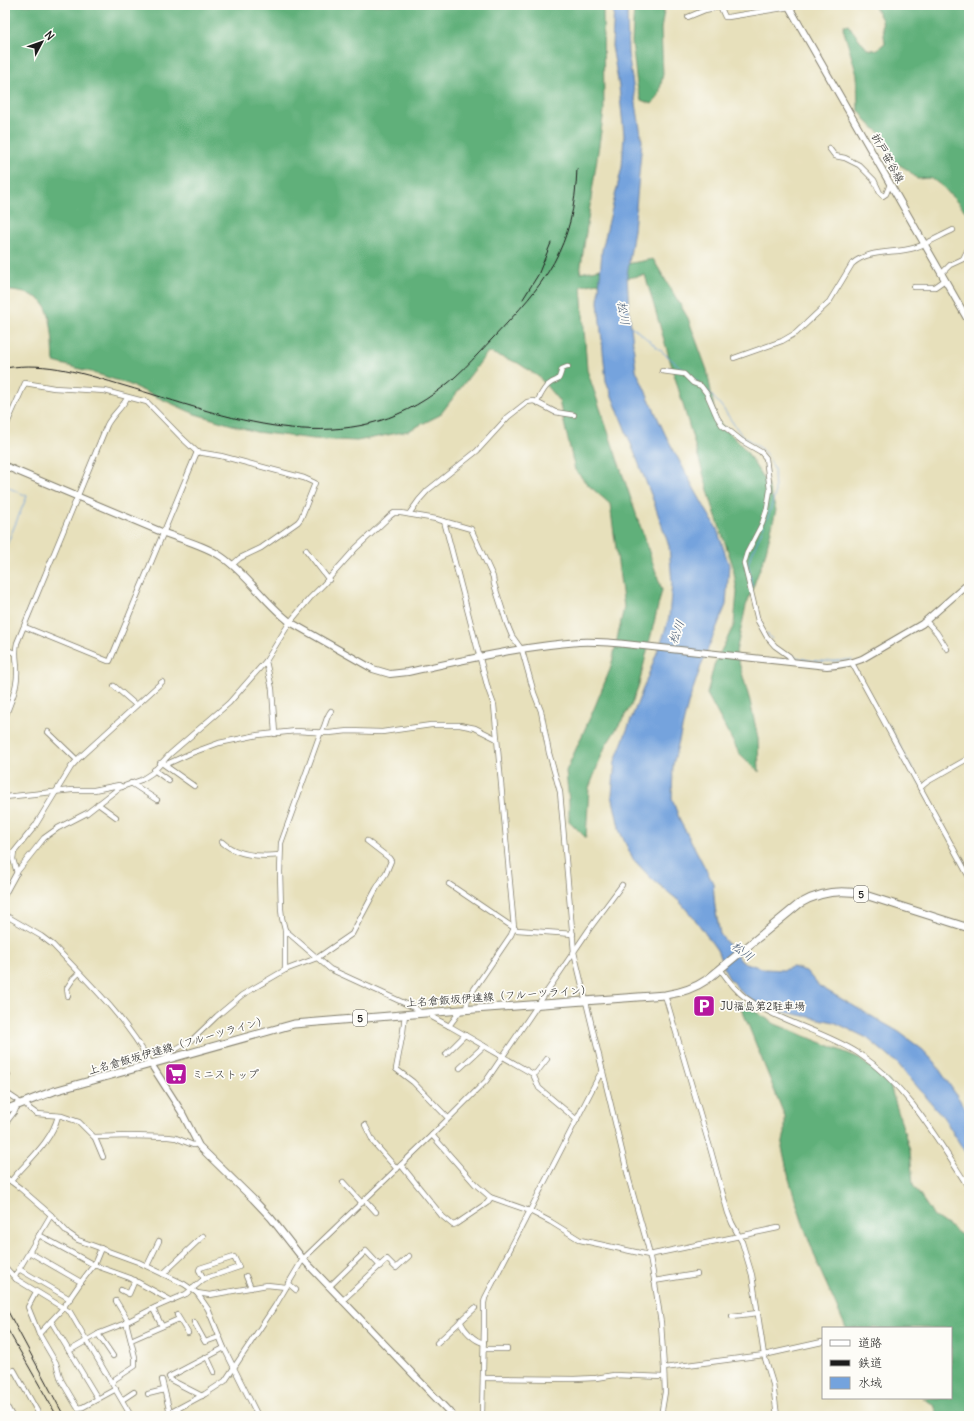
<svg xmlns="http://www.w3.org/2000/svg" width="974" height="1421" font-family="Delius,'Klee One',sans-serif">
<rect width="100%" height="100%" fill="#fdfcf7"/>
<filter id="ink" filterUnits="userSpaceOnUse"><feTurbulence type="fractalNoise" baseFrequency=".025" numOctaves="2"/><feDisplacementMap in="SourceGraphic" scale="8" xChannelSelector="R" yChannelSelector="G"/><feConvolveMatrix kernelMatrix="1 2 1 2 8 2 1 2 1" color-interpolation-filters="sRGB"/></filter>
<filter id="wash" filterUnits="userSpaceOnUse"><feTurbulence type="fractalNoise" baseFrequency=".012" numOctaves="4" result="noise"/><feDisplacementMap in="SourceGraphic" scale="16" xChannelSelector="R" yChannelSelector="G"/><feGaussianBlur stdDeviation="0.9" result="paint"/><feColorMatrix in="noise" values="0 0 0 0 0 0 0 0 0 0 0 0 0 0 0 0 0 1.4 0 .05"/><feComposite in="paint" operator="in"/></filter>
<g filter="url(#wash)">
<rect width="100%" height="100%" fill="#e7e0bb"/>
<g fill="#60b07a" stroke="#3e664b">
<path d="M5,5H603L604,111L580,273L653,259L688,318L707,370L716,419L745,449L768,486L776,510L765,555L746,606L736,652L750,701L758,738L759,772L739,753L707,694L714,665L734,625L737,592L733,566L715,514L645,275L581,286L587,370L662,590L639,684L631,706L605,747L589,788L586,838L569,821V803L566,771L593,711L611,667L624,607L610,504L587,484L575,470L559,401L539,377L518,363L488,352L440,415L408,431L357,441L314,439L256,432L195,414L128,384L91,372L54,362C53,347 53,309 40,300C30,292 17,292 5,290Z"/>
<path d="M634,5H665L661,29L663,74L659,95L652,104L641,100L637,85L632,42Z"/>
<path d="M874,5H969V215L943,187L931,178L917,179L908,170L891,160L880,133L868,123L858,109L857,75L843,28L844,25H848L867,49L876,50L885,43L882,20Z"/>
<path d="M737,1000L775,1024L857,1057L889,1082L910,1151L913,1185L934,1216L963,1236L969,1235V1416H938L934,1405L923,1398H951V1328H846L820,1270L802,1221L789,1179L782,1147L785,1132V1117L743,1012Z"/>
</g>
<path fill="#74a3dd" stroke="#48607c" d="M614,5H627L628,53L642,141L634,230L627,275L629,309L636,370L665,434L696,492L717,529L729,565L726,605L702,663L688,704L673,765L672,799L681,823L690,839L713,883L715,907L720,934L742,962L765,969L783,970L793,967L806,971L819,986L899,1032L923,1050L935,1063L969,1114V1159L944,1118L898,1064L867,1038L834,1022L765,1008L744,995L728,977L717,950L697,922L679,901L652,879L633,859L620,832L612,795L615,761L663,637L669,617L672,583L669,546L652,497L606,381L598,302L602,250L622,167L624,135L619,87L612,46Z"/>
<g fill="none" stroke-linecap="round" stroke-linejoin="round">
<g stroke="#74a3dd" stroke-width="1">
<path d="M631,327L634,328L698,382"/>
<path d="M708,391L722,407L742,436L759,447L768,456L774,469L775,494L769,514L748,563L752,586"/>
<path d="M5,486L27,496L5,549"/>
<path d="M767,634L772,639"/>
<path d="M791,655C805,661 821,662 836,661C842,661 847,659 852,660"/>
<path d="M888,724L921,784"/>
<path d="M923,787L940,819"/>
</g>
</g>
</g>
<g filter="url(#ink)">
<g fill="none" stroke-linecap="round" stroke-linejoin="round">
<g stroke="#827e6c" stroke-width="6">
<g id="street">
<path d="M688,17L705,10L719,7L721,8L725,17H728L790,7"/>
<path d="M829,148L835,156L845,158L859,165L874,180L880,193L883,196L886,194L890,184"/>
<path d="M941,274L950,265L963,259L969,247"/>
<path d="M914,287H935L945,280"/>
<path d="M734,358L782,341L796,333L829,302L852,264C869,249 893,254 914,248C927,244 940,236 953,230"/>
<path d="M662,371L684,374L693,383L701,386L707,394L717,417L722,425L742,441L761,452L766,458L770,490L767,509L762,524L747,553L744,563L758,621L767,637L775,646L789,656L793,662"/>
<path d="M537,402C540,397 543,389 548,385C559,376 557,386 562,369L567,367H568"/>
<path d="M5,428L25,383L54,388L105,391L147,402L181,437L197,452L221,456L304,478L315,483L301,518L298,522L261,548L240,558L232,565"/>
<path d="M409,514L419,500L428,490L477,451L508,417L527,402L534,401L555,412L574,415"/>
<path d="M444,521L488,689L494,705L514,928L511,935L468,998L466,1009"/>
<path d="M306,550L329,580"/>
<path d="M926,621L937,633L947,649"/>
<path d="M25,627L108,661H110L197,452"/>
<path d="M5,649L15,653"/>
<path d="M266,661L272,689L275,734"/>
<path d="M852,663L969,877"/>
<path d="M114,686L136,705"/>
<path d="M331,711C325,718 326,727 320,734L281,843L280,872L281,909L282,918L285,930L330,969L415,1008L421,1013"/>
<path d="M5,717C10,704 17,689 17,675C18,664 14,654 17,643L107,425C112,415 122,408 127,398"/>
<path d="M48,732L77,760"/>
<path d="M160,763L167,764L189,754L219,743L258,735L296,731L329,733L348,731L382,732L431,725H460L475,728L497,739"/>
<path d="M163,764L194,786"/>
<path d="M154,770L169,781"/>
<path d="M131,783L157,800"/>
<path d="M920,788L927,782L969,758"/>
<path d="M5,797L72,790H94L119,785L122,787"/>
<path d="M98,804L116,817"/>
<path d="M222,842C237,856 260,857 280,855"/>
<path d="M17,873L13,859L14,852L35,826L71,767L79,758L162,682"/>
<path d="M449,884L517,930L573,934"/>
<path d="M5,894L17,872L44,838L58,828L87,813L119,788L141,780L152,773L170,754L229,703L266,661L290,622L310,598L323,585L356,548L390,516L394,513H401L436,519L471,529L493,577L494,584L507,624L512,636L522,650L534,693L541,711L549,753L560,792L574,952L629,1180L648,1247L655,1284L661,1323L664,1369L665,1392L661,1416"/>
<path d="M5,915L41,936L53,945C88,982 126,1018 151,1064"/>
<path d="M285,930V970"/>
<path d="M720,969C727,979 736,991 746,998C779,1022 824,1031 858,1053C908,1086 937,1139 969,1188"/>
<path d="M665,995L711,1151L728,1213L732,1223L742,1242L752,1275L764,1355L773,1384L777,1416"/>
<path d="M68,996L67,988L73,979L79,973"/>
<path d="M461,1010L449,1026L451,1027L533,1074L536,1073L547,1059"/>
<path d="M430,1012L432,1017L449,1026"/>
<path d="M405,1014L403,1032L396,1069L413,1082L448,1118"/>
<path d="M446,1054L465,1035"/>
<path d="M166,1060L167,1056L171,1052L193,1039L217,1016L242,995L285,970L317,958L352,934L376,889L386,873L391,861L389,858L367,841"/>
<path d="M460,1068L484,1046"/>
<path d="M533,1074L539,1088L577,1120"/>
<path d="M5,1080L8,1075"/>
<path d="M5,1092L17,1100L20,1104"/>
<path d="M24,1102L30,1109L37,1114L62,1116L79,1122L94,1137L130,1136L168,1137L176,1138L193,1145L198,1144"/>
<path d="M5,1124L15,1111L17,1105"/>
<path d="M365,1125L374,1143L397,1169"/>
<path d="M95,1138L103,1157"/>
<path d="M401,1165L442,1216L453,1225L456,1224L487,1203L490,1199V1197L475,1184L432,1135"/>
<path d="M5,1177L20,1188L50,1214L68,1233L78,1240L138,1262L184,1284L197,1293L210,1295L267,1285L286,1287"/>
<path d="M11,1181C28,1160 51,1143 58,1116"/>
<path d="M343,1182L362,1203"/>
<path d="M490,1197L530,1211L551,1222L580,1240L649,1255L778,1228"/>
<path d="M365,1200L376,1212"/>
<path d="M51,1215L15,1276L16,1279L70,1312L131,1416"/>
<path d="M39,1235L94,1265L130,1278L172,1301"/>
<path d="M29,1252L81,1282"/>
<path d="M147,1266L159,1241"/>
<path d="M5,1267L16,1279"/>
<path d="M19,1269L70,1299"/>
<path d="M163,1274L203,1236"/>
<path d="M246,1276L251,1288"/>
<path d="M654,1281L697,1274"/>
<path d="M288,1283L296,1290"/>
<path d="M329,1287L366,1251L380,1266"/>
<path d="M121,1290L129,1294L135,1280"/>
<path d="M36,1292L28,1307L39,1334L56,1363L61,1380L77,1407L78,1408L83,1407L116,1389"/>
<path d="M197,1293L208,1309L224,1348L258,1416"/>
<path d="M116,1301L128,1321"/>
<path d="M342,1301L387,1259L396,1268L409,1256"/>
<path d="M153,1309L162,1326"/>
<path d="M177,1315L188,1333"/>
<path d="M732,1316L758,1313"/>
<path d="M51,1321L98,1399"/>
<path d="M460,1321C464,1330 474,1341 484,1343"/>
<path d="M194,1322L205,1342L219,1337"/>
<path d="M39,1334L63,1308L81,1282L94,1265L101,1248"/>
<path d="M98,1334L113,1356"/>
<path d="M131,1340L179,1319"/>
<path d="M437,1343L475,1308"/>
<path d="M484,1349H507"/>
<path d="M69,1351L100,1333L123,1324L156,1307L186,1294L204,1279L239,1267L234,1257L200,1268L199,1270L204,1279"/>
<path d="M207,1357L214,1372"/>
<path d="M664,1368L764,1355L822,1342"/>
<path d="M5,1375L14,1370L40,1416"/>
<path d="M483,1378L574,1379L596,1378L614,1375L664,1377"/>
<path d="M162,1380L170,1413"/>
<path d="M112,1383L115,1379L135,1366V1357L126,1322"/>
<path d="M148,1394L164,1390"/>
<path d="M202,1396L171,1380L169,1377L224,1348"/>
<path d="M122,1400L134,1392"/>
<path d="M5,1403L12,1416"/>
<path d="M164,1416L205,1394L225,1381L275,1306L303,1259L432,1135L486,1081L590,928L622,885"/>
<path d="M482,1416L484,1328V1303L485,1298L599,1076L603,1071"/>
</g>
</g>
<g stroke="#827e6c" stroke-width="8">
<g id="secondary">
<path d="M788,5L969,322"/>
<path d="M5,466C56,487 106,509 157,530C178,539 203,544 222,557C248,575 265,603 290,622L373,669L390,674L408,672C465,660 522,646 579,642C597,641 616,643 634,645L827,666C840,665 850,664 862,659L922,624L969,583"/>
<path d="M151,1064L181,1111L199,1146L253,1199L271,1218L303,1259L453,1416"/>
</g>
</g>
<g stroke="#827e6c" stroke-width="9">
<path id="primary" d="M5,1110L54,1091L294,1024L461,1010L665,995C680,993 695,988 708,979L799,904C819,892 839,889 862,894L969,928"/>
</g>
<use href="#street" stroke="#fff" stroke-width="4.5"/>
<use href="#secondary" stroke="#fff" stroke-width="6"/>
<use href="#primary" stroke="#fff" stroke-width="7"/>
<g stroke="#1c1c1c" stroke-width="1">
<path d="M523,299L538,275L551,243"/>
<path d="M5,368C48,361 84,374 125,386C227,416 338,463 435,393C457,378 474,358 493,338C546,282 574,249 577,169"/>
<path d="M5,1306L64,1416"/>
<path d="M5,1325L57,1416"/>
</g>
</g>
</g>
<defs>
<g id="parking-square" transform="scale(1.15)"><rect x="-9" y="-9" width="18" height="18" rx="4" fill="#b5179e" stroke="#fdfcf7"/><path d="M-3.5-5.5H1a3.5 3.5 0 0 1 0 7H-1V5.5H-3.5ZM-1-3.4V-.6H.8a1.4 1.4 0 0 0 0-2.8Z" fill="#fff"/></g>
<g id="supermarket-square" transform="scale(1.15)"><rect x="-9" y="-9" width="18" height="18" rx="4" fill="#b5179e" stroke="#fdfcf7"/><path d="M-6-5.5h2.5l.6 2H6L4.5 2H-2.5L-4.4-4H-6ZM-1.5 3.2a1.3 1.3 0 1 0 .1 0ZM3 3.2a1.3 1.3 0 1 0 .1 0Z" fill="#fff"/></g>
</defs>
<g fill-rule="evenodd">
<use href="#parking-square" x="704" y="1006"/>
<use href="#supermarket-square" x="176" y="1074"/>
</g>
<g text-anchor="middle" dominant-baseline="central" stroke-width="3.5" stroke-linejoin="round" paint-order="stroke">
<g fill="#fdfcf7" stroke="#605f5e" stroke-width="1">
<rect x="854" y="886" width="14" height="16" rx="3"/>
<rect x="353" y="1010" width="14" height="16" rx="3"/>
</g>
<g font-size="10" font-weight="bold" fill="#1c1c1c">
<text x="861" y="894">5</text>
<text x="360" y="1018">5</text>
</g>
<g font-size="11" fill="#1c1c1c" stroke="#fdfcf7">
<text transform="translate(888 158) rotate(61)">折戸笹谷線</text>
<text transform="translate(499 996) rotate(-4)">上名倉飯坂伊達線（フルーツライン）</text>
<text transform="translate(178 1045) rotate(-16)">上名倉飯坂伊達線（フルーツライン）</text>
</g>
<g font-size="11" fill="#1c1c1c" stroke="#fdfcf7" text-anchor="start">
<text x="720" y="1006">JU福島第2駐車場</text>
<text x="192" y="1074">ミニストップ</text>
</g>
<g font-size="12" font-style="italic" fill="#445973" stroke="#fdfcf7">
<text transform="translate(624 313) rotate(82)">松川</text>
<text transform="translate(676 632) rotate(-69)">松川</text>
<text transform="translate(743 951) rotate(37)">松川</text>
</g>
</g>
<rect width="974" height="1421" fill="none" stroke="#fdfcf7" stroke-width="20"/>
<rect x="822" y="1327" width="130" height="72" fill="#fdfcf7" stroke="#a3a29f"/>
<rect x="830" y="1340" width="20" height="6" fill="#ffffff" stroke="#a3a29f"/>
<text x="858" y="1347" font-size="12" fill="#1c1c1c">道路</text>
<rect x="830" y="1360" width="20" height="6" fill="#1c1c1c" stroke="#a3a29f"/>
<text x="858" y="1367" font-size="12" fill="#1c1c1c">鉄道</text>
<rect x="830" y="1377" width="20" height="12" fill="#74a3dd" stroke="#a3a29f"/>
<text x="858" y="1387" font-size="12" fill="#1c1c1c">水域</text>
<g transform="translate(42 42) rotate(49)" stroke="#fdfcf7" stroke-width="3" paint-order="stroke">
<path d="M0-3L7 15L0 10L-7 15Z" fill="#1c1c1c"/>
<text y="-6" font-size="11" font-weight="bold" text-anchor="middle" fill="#1c1c1c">N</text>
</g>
</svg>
